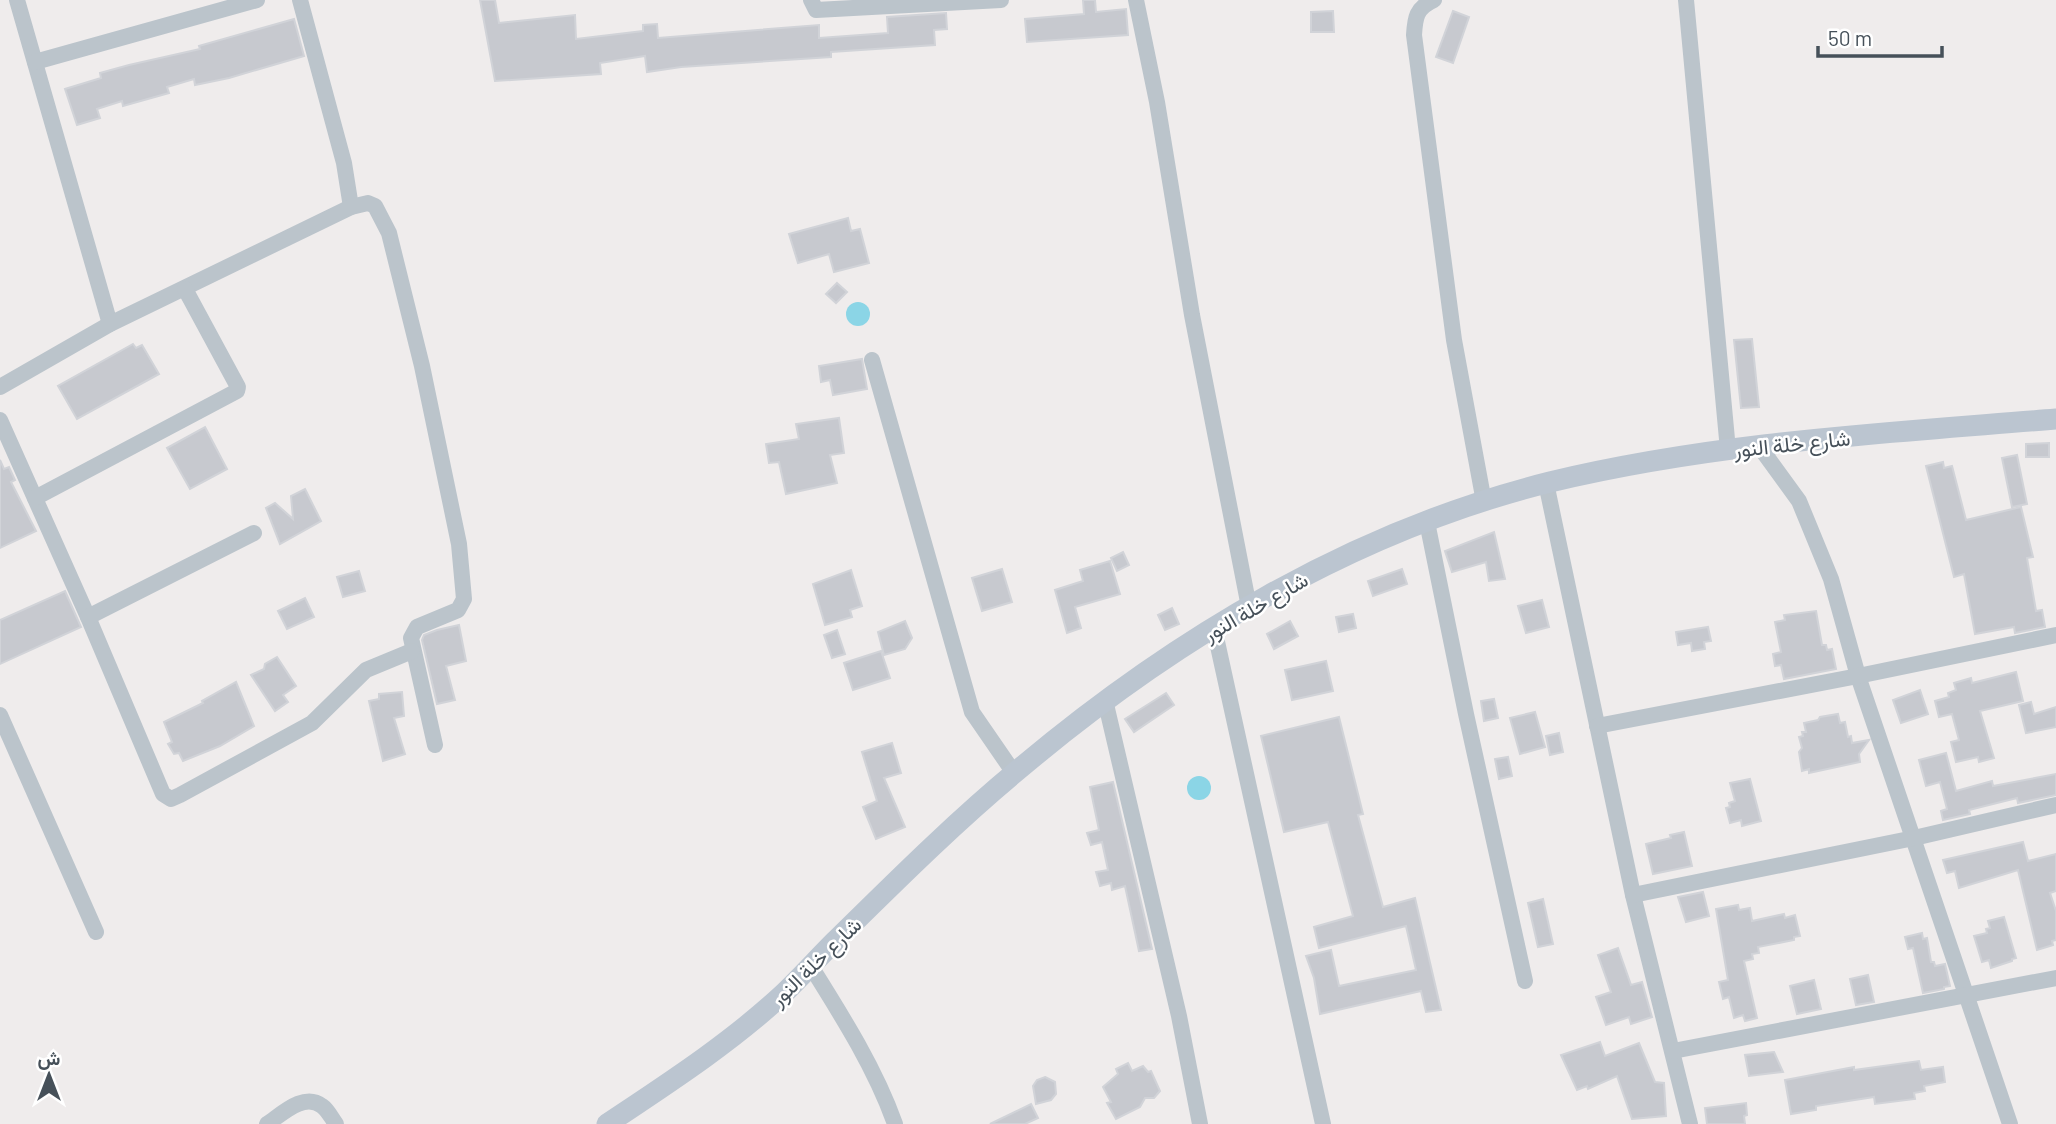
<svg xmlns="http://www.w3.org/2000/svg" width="2056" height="1124" font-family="Barlow,Vazirmatn,sans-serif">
<rect width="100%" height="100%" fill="#efecec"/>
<g fill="#8bd5e6">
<circle cx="858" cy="314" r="12"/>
<circle cx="1199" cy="788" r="12"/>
</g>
<g fill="#c7c9cf" stroke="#d1d3d8" stroke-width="2">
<path d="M480,0H495L499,23L575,15L576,39L643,31V25L657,24L658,38L819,25V38L888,33L887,17L946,13L947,29L934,30L935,45L831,52V57L681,67L647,72L645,56L600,63L601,74L495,81Z"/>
<path d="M1083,0H1095L1096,12L1126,9L1128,35L1027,42L1025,19L1084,14Z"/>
<path d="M1333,11L1334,32H1311V12Z"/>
<path d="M1453,11L1469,17L1453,63L1436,57Z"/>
<path d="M294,19L304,56L229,78L195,85L194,79L167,87L169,93L123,106L122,101L97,109L100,118L77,125L65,89L101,78L100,73L129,65L200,49L199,46Z"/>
<path d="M848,218L851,231L860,229L869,263L834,272L829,254L798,263L789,234Z"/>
<path d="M837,283L847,292L836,303L826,294Z"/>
<path d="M1752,339L1759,407L1741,408L1734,340Z"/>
<path d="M133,344L136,348L142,345L159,374L77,419L58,386Z"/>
<path d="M862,359L867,389L833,395L830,380L821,382L819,366Z"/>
<path d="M839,418L844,453L830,455L837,483L786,494L779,462L769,463L766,444L799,439L796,424Z"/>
<path d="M205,427L227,469L190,489L167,448Z"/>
<path d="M2049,443V457H2026V444Z"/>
<path d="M2017,455L2027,504L2012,507L2002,458Z"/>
<path d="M0,460L4,469L9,467L15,480L11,482L36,531L0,548Z"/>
<path d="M1943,462L1944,468L1952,466L1966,520L2021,507L2033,557L2027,558L2036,611L2042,610L2045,627L2015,633L2014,627L1975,634L1964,574L1954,577L1926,466Z"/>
<path d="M305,489L321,521L280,544L266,508L275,503L293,519L291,496Z"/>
<path d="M1494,532L1505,579L1489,581L1486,562L1452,572L1445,551Z"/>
<path d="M1123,552L1129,565L1117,571L1111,558Z"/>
<path d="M1110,561L1120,594L1075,607L1081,628L1067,633L1055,590L1083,581L1080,570Z"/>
<path d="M1002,569L1012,602L982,611L972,578Z"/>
<path d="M1402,569L1407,584L1373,596L1368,581Z"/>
<path d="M851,570L862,606L850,610L852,617L825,625L813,584Z"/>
<path d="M359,571L365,591L343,597L337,577Z"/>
<path d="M65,591L81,627L0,664V620Z"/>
<path d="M305,598L314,617L287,629L278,611Z"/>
<path d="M1542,600L1549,627L1526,633L1518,606Z"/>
<path d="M1172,608L1179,624L1165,630L1158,615Z"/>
<path d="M1816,611L1822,645H1826L1827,650L1832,649L1836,669L1784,679L1781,665L1775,666L1773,654L1781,652L1775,622L1785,620L1784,615Z"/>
<path d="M1353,614L1356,628L1339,632L1336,617Z"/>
<path d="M905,621L912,638L905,649L884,655L878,632Z"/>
<path d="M1290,621L1298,636L1274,649L1267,634Z"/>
<path d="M459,625L466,661L446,666L455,700L437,704L422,640L424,635L437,630Z"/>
<path d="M1708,627L1711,641L1704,642L1705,649L1692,651L1691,643L1678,645L1676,632Z"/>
<path d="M837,630L845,654L832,658L824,635Z"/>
<path d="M881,651L890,678L853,690L844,663Z"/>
<path d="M277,657L296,686L283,695L288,702L275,711L251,675L264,669L265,664Z"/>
<path d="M1326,661L1333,691L1292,700L1285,670Z"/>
<path d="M2016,672L2023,701L1980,711L1994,758L1979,762L1978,757L1956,762L1951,742L1959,740L1952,714L1939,717L1935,701L1949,697L1948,693L1956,690L1954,683L1971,678L1972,683Z"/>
<path d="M236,682L254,726L220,746L183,761L179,753L174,754L168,744L172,742L164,722L203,703L202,701Z"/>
<path d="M1920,690L1928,714L1901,723L1893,700Z"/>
<path d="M402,692L404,716L394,718L405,754L383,761L369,701L379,699V694Z"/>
<path d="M1166,693L1174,705L1134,732L1125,719Z"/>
<path d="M1494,699L1498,718L1484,721L1481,701Z"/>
<path d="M2031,702L2034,714L2056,707V727L2026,733L2019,705Z"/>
<path d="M1535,712L1545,747L1520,754L1510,718Z"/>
<path d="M1838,714L1840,723L1845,722L1848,737L1851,736L1852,743L1869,740L1859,754L1860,762L1809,773V769L1802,771L1799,752L1802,748L1799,737L1803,736L1802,732H1806L1804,723L1818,720L1820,717Z"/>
<path d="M1339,717L1363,814L1358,815L1383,907L1415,898L1441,1010L1426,1012L1421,991L1320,1014L1314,978L1306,956L1331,950L1339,986L1416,970L1406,926L1319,948L1314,927L1353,916L1328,822L1284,832L1261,736Z"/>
<path d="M1559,733L1563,752L1550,755L1546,736Z"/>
<path d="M892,743L901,773L884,778L905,827L876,839L863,807L877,801L862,752Z"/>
<path d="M1946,753L1956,791L1992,781L1993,786L2056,774V795L2018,803L2017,798L1969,810L1970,814L1943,820L1941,811L1947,809L1940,782L1926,786L1919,760Z"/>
<path d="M1508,757L1512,776L1499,779L1495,759Z"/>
<path d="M1750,779L1761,821L1742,826L1741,820L1730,823L1726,808L1730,807L1729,803L1735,801L1730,783Z"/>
<path d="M1113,782L1152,949L1139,951L1125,886L1112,890L1111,883L1100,886L1096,872L1108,870L1102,842L1091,845L1087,833L1099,830L1090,787Z"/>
<path d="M1684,832L1692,866L1653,874L1646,844L1671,838L1670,835Z"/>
<path d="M2023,842L2028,861L2056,854V891L2050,893L2056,911V940L2052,941L2053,945L2037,950L2018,870L1959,888L1955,871L1947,873L1943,860Z"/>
<path d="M1703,892L1709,916L1686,922L1678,897Z"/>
<path d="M1543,899L1553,944L1538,947L1528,903Z"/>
<path d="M1738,905L1739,910L1750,908L1752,921L1784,914L1785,918L1795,915L1800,936L1794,937V940L1758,947L1759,953L1752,954L1753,959L1744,961L1757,1018L1745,1021L1743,1015L1734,1018L1729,997L1723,999L1719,982L1728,980L1716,909Z"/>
<path d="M2004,917L2016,958L2012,959V961L1991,968L1989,960L1982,962L1974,936L1987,933L1986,929L1990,928L1988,921Z"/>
<path d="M1922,933L1923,939L1927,938L1931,962H1934L1935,966L1945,964L1950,986L1944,987V989L1923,993L1913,948L1908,949L1905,937Z"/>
<path d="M1618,948L1631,985L1642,982L1652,1017L1631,1024L1629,1017L1606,1025L1596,997L1611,992L1598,955Z"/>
<path d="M1868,975L1874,1002L1856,1005L1850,979Z"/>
<path d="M1814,980L1821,1009L1797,1014L1790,986Z"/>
<path d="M1600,1042L1605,1056L1639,1043L1655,1082L1664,1083L1666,1116L1632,1119L1617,1076L1588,1089L1587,1086L1577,1090L1561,1055Z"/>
<path d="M1774,1052L1783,1072L1749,1076L1745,1055Z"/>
<path d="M1919,1061L1921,1070L1943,1067L1945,1082L1924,1086L1925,1091L1914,1093L1915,1099L1875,1104L1874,1097L1816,1106V1110L1791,1114L1785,1080L1854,1067V1070Z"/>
<path d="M1128,1063L1132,1071L1143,1066L1148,1072L1151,1071L1160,1091L1154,1098H1145L1140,1107L1116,1119L1107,1103L1111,1102L1103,1087L1118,1074L1116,1069Z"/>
<path d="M1045,1077L1055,1082L1056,1094L1051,1100L1036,1104L1033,1086L1037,1080Z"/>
<path d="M1746,1103L1747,1115L1744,1116L1745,1124H1707L1705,1108Z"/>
<path d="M1031,1104L1038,1118L1025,1124H990Z"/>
</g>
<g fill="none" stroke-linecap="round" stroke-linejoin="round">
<g stroke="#bbc4cb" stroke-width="16">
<path d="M17,0L110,324"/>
<path d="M300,0L344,163L351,207"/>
<path d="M811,0L816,10L1001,0"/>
<path d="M1136,0L1157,102L1192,315L1249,607"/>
<path d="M1434,0C1416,8 1415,18 1414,35L1454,340L1484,502"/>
<path d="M1686,0L1728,450"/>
<path d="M35,62L257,0"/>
<path d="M872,360L972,712L1014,773"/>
<path d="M0,387L110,324L351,207L368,203L375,206L389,233L422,366L459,544L464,599L458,610L417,627L411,638L435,745"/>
<path d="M0,420L88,617L163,794L171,799L180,795L312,723L366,670L412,651"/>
<path d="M1759,446L1799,501L1831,579L1858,676L2010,1124"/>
<path d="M1546,483L1633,895L1690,1124"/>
<path d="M35,498L237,391L238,387L185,289"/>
<path d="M1427,522L1466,714L1525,981"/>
<path d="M88,617L254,533"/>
<path d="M1214,628L1323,1124"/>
<path d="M1105,700L1179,1016L1200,1124"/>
<path d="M0,715L96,932"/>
<path d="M1597,726L1858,676L2056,635"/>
<path d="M1633,895L1914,838L2056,805"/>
<path d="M810,965C842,1016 875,1068 895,1124"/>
<path d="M1673,1051L2056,978"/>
<path d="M267,1124C282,1114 304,1092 322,1106C328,1110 332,1119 336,1124"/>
</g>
<path stroke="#bbc5d0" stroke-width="21" d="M607,1124C667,1084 729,1044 782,995C800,978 817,959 835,941C894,883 954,823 1018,770C1172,640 1353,531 1550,482C1716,442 1887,433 2056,419"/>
</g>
<g text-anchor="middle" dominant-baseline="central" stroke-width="5" stroke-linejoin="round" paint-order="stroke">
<g font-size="21" fill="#465059" stroke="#fff">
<text transform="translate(1792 443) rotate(-6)">شارع خلة النور</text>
<text transform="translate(1255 606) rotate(-30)">شارع خلة النور</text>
<text transform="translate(815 961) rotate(-44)">شارع خلة النور</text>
</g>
</g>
<g transform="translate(49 1075)" stroke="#ffffff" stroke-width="5" paint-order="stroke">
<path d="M0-5L12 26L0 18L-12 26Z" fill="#465059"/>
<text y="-10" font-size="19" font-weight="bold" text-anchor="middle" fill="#465059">ش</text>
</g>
<path d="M1818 46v10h124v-10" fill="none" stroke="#465059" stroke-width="3.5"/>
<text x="1828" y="46" font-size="21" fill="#465059" stroke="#ffffff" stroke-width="5" paint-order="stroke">50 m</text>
</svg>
